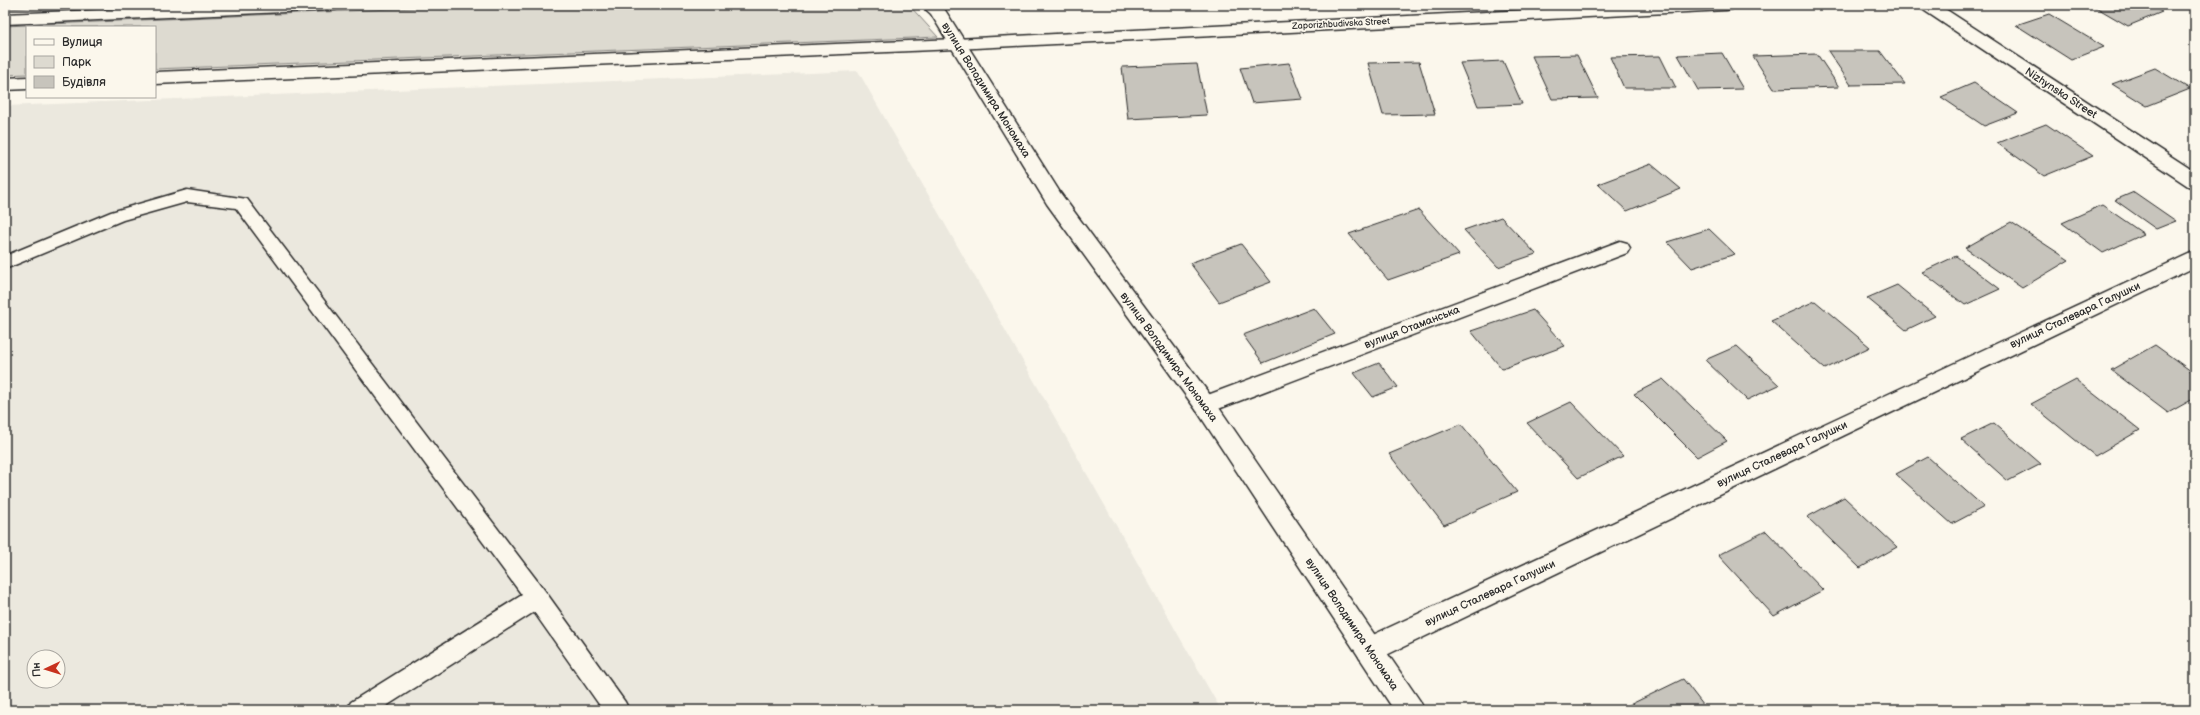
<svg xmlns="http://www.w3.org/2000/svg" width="2200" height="715" font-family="'Balsamiq Sans',sans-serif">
<rect width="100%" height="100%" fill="#fbf7ec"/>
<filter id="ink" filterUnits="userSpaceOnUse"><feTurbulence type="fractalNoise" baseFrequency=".025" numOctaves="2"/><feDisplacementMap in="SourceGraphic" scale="8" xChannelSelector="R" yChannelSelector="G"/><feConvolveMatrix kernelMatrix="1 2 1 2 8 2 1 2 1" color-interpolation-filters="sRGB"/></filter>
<g filter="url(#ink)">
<path fill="#ebe8de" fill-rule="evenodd" d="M858,71L1221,710H5V106ZM34,657H58V681H34Z"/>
<g fill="#dddad0" stroke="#84827e">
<path d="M5,5H89L5,9Z"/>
<path d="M484,5H909L938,37L155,69V27H27V74L5,75V26Z"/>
</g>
<g fill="#c7c4bc" stroke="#2b2b2b">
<path d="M2092,5H2149L2162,12L2128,26Z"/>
<path d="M2049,14L2104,47L2071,60L2016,25Z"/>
<path d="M1828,51H1880L1905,84L1851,85Z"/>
<path d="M1722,53L1743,89L1698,90L1678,55Z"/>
<path d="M1817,54L1839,87L1774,89L1753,56Z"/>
<path d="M1577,55L1598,98L1552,99L1532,56Z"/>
<path d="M1660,56L1676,88H1624L1610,57Z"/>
<path d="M1503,61L1522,104L1478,106L1460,63Z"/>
<path d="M1419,62L1435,114L1383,115L1368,63Z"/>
<path d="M1289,63L1303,99L1252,103L1240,68Z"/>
<path d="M1197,64L1207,115L1128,119L1122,67Z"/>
<path d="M2155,68L2190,89L2147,106L2112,84Z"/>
<path d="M1974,83L2018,113L1984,126L1941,97Z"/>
<path d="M2046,124L2093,156L2044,176L1997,143Z"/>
<path d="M1651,164L1681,189L1627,211L1598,184Z"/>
<path d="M2134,192L2176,221L2156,229L2115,200Z"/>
<path d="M2102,205L2144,234L2103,253L2062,223Z"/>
<path d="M1419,210L1459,255L1388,280L1349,234Z"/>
<path d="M1501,217L1536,254L1498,267L1464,230Z"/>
<path d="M2011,222L2069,260L2022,288L1965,248Z"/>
<path d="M1709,229L1735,254L1692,268L1667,242Z"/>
<path d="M1241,244L1271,282L1219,302L1190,263Z"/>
<path d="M1956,256L2000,289L1965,305L1922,272Z"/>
<path d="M1897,285L1935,316L1906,330L1867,298Z"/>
<path d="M1815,301L1870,347L1825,369L1771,321Z"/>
<path d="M1314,308L1335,334L1263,363L1243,335Z"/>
<path d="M1533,310L1565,346L1502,369L1471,331Z"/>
<path d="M2155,345L2195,374V398L2168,413L2111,370Z"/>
<path d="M1737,346L1779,385L1747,400L1705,360Z"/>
<path d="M1379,363L1398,387L1373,397L1354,373Z"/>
<path d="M1663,379L1727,441L1697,457L1634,394Z"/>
<path d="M2076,380L2140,430L2095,456L2031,404Z"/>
<path d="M1571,402L1623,456L1578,478L1527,423Z"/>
<path d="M1994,423L2041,464L2008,481L1961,439Z"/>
<path d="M1461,424L1517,492L1444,525L1389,454Z"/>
<path d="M1928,457L1984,507L1952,524L1896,474Z"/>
<path d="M1844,497L1897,547L1860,568L1807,517Z"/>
<path d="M1766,531L1823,590L1774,616L1718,555Z"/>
<path d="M1683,679L1707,710H1619Z"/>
</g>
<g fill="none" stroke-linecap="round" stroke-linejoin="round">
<g stroke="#2b2b2b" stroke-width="3">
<path id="lane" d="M187,190L247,199L545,591L625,702L629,710H603L534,612L380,710H347L351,702L522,595L236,208L187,202L123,220L5,269V256L111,212Z"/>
</g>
<g stroke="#2b2b2b" stroke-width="3">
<g id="street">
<path d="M213,5H338L336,9L330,10L5,24V14Z"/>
<path d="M1627,5H1734L1732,9L1726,10L956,49L155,84V72L956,39Z"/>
<path d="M1920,5H1939L2195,172V188L2188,186L1922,9Z"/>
<path d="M27,77V89L5,90V78Z"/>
<path d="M1620,241L1627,243L1630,248L1627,253L1213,411L1205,414L1197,411L1194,405L1197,399Z"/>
<path d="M2195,251V267L1378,659L1369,662L1360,659L1356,650L1360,641Z"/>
</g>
</g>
<g stroke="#2b2b2b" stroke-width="3">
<path id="secondary" d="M921,5H940L943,7L1061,194L1213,399L1420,701L1424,710H1394L1197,411L1047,204L931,14Z"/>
</g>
<use href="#lane" fill="#fbf7ec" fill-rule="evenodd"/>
<use href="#street" fill="#fbf7ec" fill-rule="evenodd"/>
<use href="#secondary" fill="#fbf7ec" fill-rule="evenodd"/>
</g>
</g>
<g text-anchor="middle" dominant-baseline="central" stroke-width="3.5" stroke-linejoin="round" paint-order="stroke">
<g font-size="9" fill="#2b2b2b" stroke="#fbf7ec">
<text transform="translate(1341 24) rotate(-3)">Zaporizhbudivska Street</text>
</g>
<g font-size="11" fill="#2b2b2b" stroke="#fbf7ec">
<text transform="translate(986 90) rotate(58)">вулиця Володимира Мономаха</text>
<text transform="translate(2061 93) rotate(33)">Nizhynska Street</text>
<text transform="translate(2075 315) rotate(-25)">вулиця Сталевара Галушки</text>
<text transform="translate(1412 327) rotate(-21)">вулиця Отаманська</text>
<text transform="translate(1169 357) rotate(54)">вулиця Володимира Мономаха</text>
<text transform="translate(1782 454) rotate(-25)">вулиця Сталевара Галушки</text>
<text transform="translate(1490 593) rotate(-25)">вулиця Сталевара Галушки</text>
<text transform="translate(1352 624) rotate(56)">вулиця Володимира Мономаха</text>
</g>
</g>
<rect width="2200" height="715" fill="none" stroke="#fbf7ec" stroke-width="20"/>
<rect x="10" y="10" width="2180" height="695" fill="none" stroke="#2b2b2b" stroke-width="1.5" filter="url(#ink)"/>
<rect x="26" y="26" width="130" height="72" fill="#fbf7ec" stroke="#a8a59f"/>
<rect x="34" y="39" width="20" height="6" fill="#fbf7ec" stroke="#a8a59f"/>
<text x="62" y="46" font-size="12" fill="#2b2b2b">Вулиця</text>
<rect x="34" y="56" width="20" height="12" fill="#dddad0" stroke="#a8a59f"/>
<text x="62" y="66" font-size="12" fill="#2b2b2b">Парк</text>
<rect x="34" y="76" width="20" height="12" fill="#c7c4bc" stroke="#a8a59f"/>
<text x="62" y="86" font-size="12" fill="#2b2b2b">Будівля</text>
<g transform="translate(46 669) rotate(266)"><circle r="19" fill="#fbf7ec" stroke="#a8a59f"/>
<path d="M0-3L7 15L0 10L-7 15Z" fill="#c8321e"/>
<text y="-6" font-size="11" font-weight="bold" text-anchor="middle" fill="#2b2b2b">Пн</text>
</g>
</svg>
